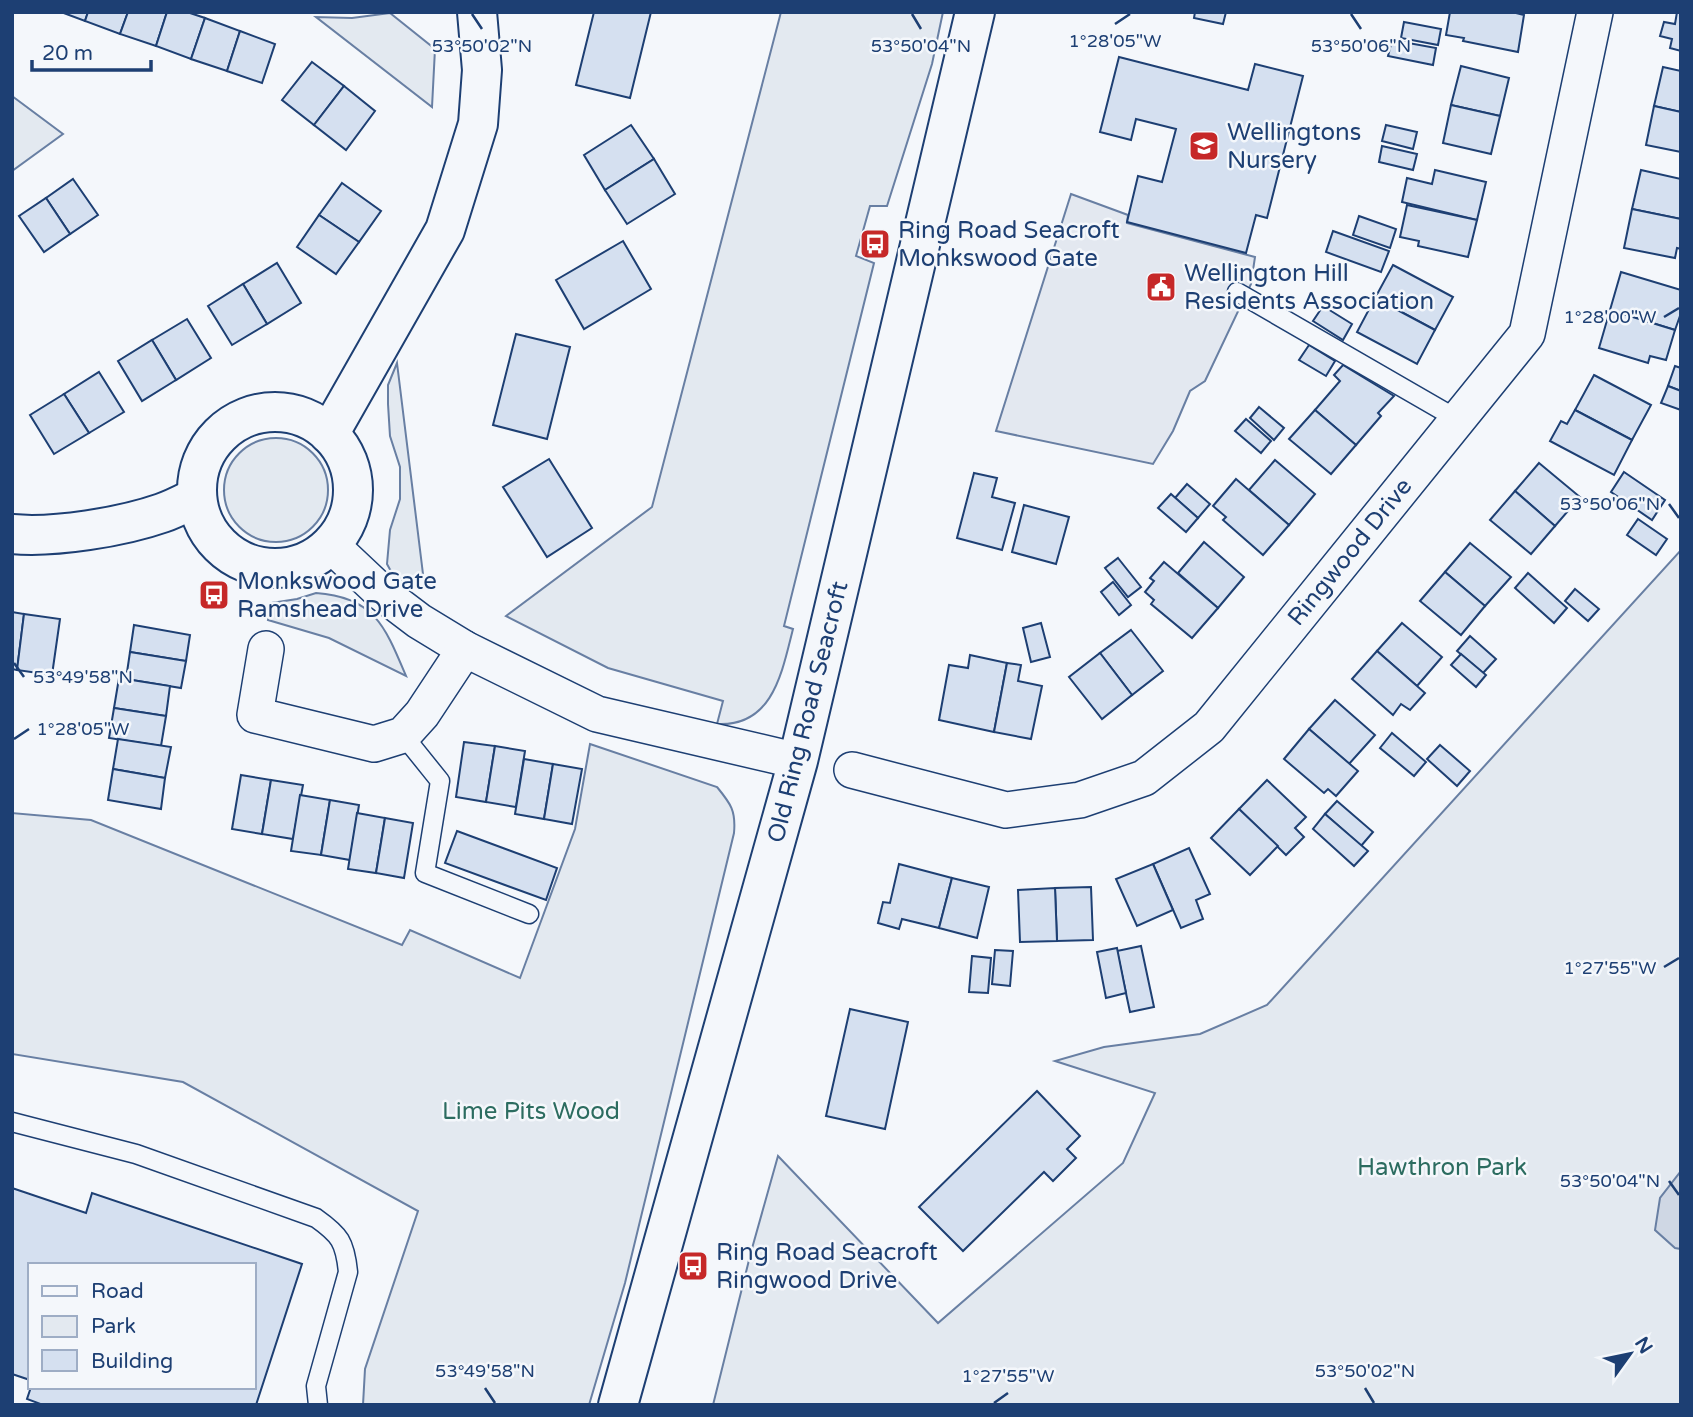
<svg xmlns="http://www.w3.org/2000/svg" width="1693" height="1417" font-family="'Varela Round',sans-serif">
<rect width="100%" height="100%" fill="#f4f7fb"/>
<g fill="#e3e9f0" stroke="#687fa3" stroke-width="2">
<path d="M781,12H943L932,64L887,206H870L856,256L874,263L784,626L793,629C782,672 773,727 717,724L723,701L608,668L506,616L652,507Z"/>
<path d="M390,13L435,49L432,107L316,17L352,18Z"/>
<path d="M12,96L63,134L12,171Z"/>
<path d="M397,363L423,574L404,581L393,575L387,564L390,530L400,499V467L390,436L388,404V385Z"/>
<circle cx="276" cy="490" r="52"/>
<path d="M1681,550V1405H713L751,1252L778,1156L938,1323L1123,1163L1155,1093L1055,1061L1104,1047L1200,1034L1267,1005Z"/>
<path d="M316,593C374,597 385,626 406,676L329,638L268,620L272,603L297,599Z"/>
<path d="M590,744L717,787C731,804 736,811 734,833L625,1283L589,1405H363L365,1369L418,1211L183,1082L12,1054V813L91,820L402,945L410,930L520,978L575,829Z"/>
</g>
<path fill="#e3e8f0" stroke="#687fa3" stroke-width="2" d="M1071,194L1128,215L1127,223L1255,257L1251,284L1205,381L1190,391L1173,431L1153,464L996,431Z"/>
<path fill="#cfd7e4" stroke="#687fa3" stroke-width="2" d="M1681,1171V1249L1675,1248L1655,1230L1660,1198Z"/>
<g fill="#d5e0f0" stroke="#1d3f73" stroke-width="2">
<path d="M61,12H88L85,21Z"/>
<path d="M88,12H128L120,34L85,21Z"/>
<path d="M128,12H167L156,46L120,34Z"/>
<path d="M167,12H187L205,18L191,59L156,46Z"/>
<path d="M594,12H651L630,98L576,85Z"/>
<path d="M1195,12H1226L1223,24L1194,18Z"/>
<path d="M1450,12H1512L1524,15L1518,52L1463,41L1464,38L1446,35Z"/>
<path d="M1677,12H1681V51L1670,48L1672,39L1660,36L1664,22L1675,24Z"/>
<path d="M205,18L240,31L227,71L191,59Z"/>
<path d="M1404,22L1441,29L1438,45L1401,38Z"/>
<path d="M240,31L275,44L262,83L227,71Z"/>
<path d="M1392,40L1436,48L1433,65L1388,56Z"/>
<path d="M1119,57L1248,90L1255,64L1303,76L1267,218L1256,215L1246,253L1127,222L1138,176L1162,182L1176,129L1136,119L1131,140L1100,132Z"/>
<path d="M312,62L344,86L314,125L282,100Z"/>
<path d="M1461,66L1509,78L1500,116L1451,105Z"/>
<path d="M1663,67L1681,71V112L1654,106Z"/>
<path d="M344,86L375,111L346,150L314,125Z"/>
<path d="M1451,105L1500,116L1491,154L1443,143Z"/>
<path d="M1654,106L1681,112V152L1646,145Z"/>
<path d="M631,125L654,159L605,190L584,155Z"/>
<path d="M1386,125L1417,132L1413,149L1382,141Z"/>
<path d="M1382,146L1417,154L1413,170L1379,162Z"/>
<path d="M654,159L675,194L627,224L605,190Z"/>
<path d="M1435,170L1486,182L1477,220L1402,202L1407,178L1432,184Z"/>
<path d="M1641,170L1681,179V219L1632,209Z"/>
<path d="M73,179L98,215L70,234L46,198Z"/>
<path d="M342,183L381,211L359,242L319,215Z"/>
<path d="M46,198L70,234L44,252L19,216Z"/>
<path d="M1407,205L1477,220L1468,257L1418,246L1419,241L1400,237Z"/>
<path d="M1632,209L1681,219V249L1677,248L1675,258L1624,248Z"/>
<path d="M319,215L359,242L336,274L297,247Z"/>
<path d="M1359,216L1396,229L1390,248L1353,235Z"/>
<path d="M1333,231L1389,251L1381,272L1326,252Z"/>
<path d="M623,241L651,289L584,329L556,280Z"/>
<path d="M277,263L301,303L267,324L243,284Z"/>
<path d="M1393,265L1453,297L1435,330L1375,298Z"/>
<path d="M1621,272L1681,290V313L1675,330L1610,310Z"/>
<path d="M243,284L267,324L232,345L208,306Z"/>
<path d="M1375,298L1435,330L1417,364L1357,332Z"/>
<path d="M1323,306L1352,324L1343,340L1313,321Z"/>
<path d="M1610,310L1675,330L1666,360L1650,356L1648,363L1599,348Z"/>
<path d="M187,319L211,358L176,380L152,340Z"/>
<path d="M516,334L570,347L547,439L493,425Z"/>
<path d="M152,340L176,380L142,401L118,361Z"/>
<path d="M1309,345L1335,361L1326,376L1299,360Z"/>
<path d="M1343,365L1394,396L1378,413L1381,416L1356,445L1315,410L1340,381L1334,375Z"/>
<path d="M1675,366L1681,368V391L1668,386Z"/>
<path d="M99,372L124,412L89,433L64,394Z"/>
<path d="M1594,375L1651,405L1632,440L1575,410Z"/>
<path d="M1668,386L1681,391V410L1661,403Z"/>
<path d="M64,394L89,433L54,454L30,415Z"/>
<path d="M1259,407L1284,428L1274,440L1250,418Z"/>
<path d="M1315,410L1356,445L1331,474L1289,439Z"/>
<path d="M1575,410L1632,440L1614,475L1550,441L1561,421L1567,424Z"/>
<path d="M1246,419L1271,441L1261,453L1235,431Z"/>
<path d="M549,459L592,528L547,557L503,487Z"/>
<path d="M1275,460L1315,494L1289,525L1249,490Z"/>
<path d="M1539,463L1580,497L1555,526L1515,491Z"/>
<path d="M1624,472L1665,500L1652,520L1611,492Z"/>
<path d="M974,473L997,478L992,497L1015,503L1002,550L957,538Z"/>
<path d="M1236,479L1289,525L1263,555L1223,520L1226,517L1213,506Z"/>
<path d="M1187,484L1210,504L1198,518L1175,498Z"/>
<path d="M1515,491L1555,526L1531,554L1490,520Z"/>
<path d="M1171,494L1198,518L1186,532L1158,508Z"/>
<path d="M1024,505L1069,517L1056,564L1012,552Z"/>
<path d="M1638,519L1667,539L1656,555L1627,535Z"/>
<path d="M1204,542L1244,577L1218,608L1178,573Z"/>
<path d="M1470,543L1511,577L1485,606L1445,572Z"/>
<path d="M1118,558L1141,587L1128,597L1105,568Z"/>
<path d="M1164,562L1218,608L1192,638L1151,604L1154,600L1145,592L1154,581L1150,578Z"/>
<path d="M1445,572L1485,606L1461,635L1420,601Z"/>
<path d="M1528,573L1567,608L1554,623L1515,588Z"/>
<path d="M1113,582L1131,605L1119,615L1101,592Z"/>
<path d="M1575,589L1599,609L1588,621L1565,601Z"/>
<path d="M12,612L24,614L17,670L12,669Z"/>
<path d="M24,614L60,619L52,675L17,670Z"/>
<path d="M1041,623L1050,657L1031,662L1023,628Z"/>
<path d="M1402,623L1442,657L1417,686L1377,651Z"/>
<path d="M134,625L190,635L186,661L130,652Z"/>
<path d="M1131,630L1163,671L1132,695L1100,653Z"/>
<path d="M1470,636L1496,659L1483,673L1457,651Z"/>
<path d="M1377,651L1425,693L1410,710L1401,704L1393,715L1352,679Z"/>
<path d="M130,652L186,661L181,688L126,679Z"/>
<path d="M1100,653L1132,695L1102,719L1069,677Z"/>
<path d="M1461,654L1486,675L1476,687L1451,665Z"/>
<path d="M970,655L1007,663L994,732L939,720L949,665L968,668Z"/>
<path d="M1007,663L1021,665L1018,681L1042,686L1031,739L994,732Z"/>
<path d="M119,678L170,686L166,716L114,708Z"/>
<path d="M1335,700L1375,735L1349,764L1309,729Z"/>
<path d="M114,708L166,716L161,746L109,738Z"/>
<path d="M1309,729L1358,771L1336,796L1328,789L1324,793L1284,759Z"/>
<path d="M1392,733L1426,762L1414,776L1380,748Z"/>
<path d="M118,739L171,747L165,778L113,769Z"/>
<path d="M464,742L495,746L486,802L456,797Z"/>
<path d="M1440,745L1470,771L1457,786L1427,759Z"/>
<path d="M495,746L525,751L516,807L486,802Z"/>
<path d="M524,759L553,764L544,819L515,814Z"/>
<path d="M553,764L582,769L572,824L544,819Z"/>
<path d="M113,769L165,778L161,809L108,800Z"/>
<path d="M241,775L271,780L262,834L232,829Z"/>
<path d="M271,780L303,785L293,839L262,834Z"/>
<path d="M1267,780L1306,817L1295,828L1304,837L1286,855L1239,809Z"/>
<path d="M300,795L330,800L321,855L291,851Z"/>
<path d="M330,800L359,805L350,860L321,855Z"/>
<path d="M1337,801L1373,832L1361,846L1325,814Z"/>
<path d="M1239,809L1278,846L1250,875L1211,838Z"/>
<path d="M357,813L385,818L376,873L348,869Z"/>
<path d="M1325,814L1368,851L1354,866L1313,829Z"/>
<path d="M385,818L413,823L404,878L376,873Z"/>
<path d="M457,831L557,868L546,900L445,863Z"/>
<path d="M1189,848L1210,894L1196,900L1203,919L1181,928L1153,864Z"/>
<path d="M899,864L952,878L939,928L902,919L899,929L878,923L883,902L890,903Z"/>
<path d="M1153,864L1173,910L1137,926L1116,879Z"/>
<path d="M952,878L989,887L977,938L939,928Z"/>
<path d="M1091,887L1093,940L1057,941L1055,888Z"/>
<path d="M1055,888L1057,941L1020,942L1018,890Z"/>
<path d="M1141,946L1154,1007L1130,1012L1117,951Z"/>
<path d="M1117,948L1126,993L1106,998L1097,952Z"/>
<path d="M995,950L1013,951L1010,986L992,984Z"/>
<path d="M972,956L991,958L988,993L969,992Z"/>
<path d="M850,1009L908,1022L885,1129L826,1116Z"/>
<path d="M1037,1091L1080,1136L1067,1149L1076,1158L1053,1181L1044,1172L963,1251L919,1207Z"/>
<path d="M12,1188L86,1213L92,1193L302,1264L256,1405H43L27,1399L31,1387H254V1265H30V1380L12,1374Z"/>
</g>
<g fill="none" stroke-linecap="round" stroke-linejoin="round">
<g stroke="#1d3f73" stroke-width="21">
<g id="service">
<path d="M1237,292L1457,419"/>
<path d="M403,735L440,781L425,873L529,914"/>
<path d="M12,1122L136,1154L316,1218C340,1235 345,1242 348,1272L316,1386L318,1405"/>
</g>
</g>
<g stroke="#1d3f73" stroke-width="38">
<g id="minor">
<path d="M331,545L382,593L419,621L465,649L597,714L798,761"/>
<path d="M266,649L255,715L374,744L403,735L422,714L465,649"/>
<path d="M852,770L1006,810L1080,800L1144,778L1209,727L1527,334L1595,12"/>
</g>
</g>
<g stroke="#1d3f73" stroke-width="42">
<g id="tertiary">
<circle cx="275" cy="490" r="78"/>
<path d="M329,434L445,230L478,124L482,70L477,12"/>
<path d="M12,534C54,538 122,527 162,513C174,509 185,503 197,497"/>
</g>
</g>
<g stroke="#1d3f73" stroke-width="42">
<path id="secondary" d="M618,1405L798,761L975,12"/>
</g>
<use href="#service" stroke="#f4f7fb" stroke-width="18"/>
<use href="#minor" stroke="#f4f7fb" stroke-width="35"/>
<use href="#tertiary" stroke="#f4f7fb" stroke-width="38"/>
<use href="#secondary" stroke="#f4f7fb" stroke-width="38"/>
</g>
<path fill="none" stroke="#1d3f73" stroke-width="2.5" d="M472,14L482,29M912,14L921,29M1351,14L1361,29M1115,24L1130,14M1664,317L1679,308M1669,504L1679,518M14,663L24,677M14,739L29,729M1664,967L1679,958M1669,1181L1679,1195M485,1388L495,1403M1365,1388L1374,1403M994,1403L1008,1393"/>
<defs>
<g id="school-square" transform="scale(1.575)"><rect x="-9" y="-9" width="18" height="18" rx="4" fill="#c62828" stroke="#f4f7fb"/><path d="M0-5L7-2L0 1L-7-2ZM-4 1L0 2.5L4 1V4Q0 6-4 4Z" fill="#fff"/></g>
<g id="bus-square" transform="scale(1.575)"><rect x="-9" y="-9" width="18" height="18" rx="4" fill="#c62828" stroke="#f4f7fb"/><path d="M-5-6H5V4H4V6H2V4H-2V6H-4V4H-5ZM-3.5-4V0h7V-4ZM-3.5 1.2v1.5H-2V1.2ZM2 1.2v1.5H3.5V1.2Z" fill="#fff"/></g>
<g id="civic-square" transform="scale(1.575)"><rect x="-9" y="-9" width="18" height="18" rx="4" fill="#c62828" stroke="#f4f7fb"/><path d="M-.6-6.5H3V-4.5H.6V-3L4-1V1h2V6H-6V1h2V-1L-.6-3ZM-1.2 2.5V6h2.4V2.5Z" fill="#fff"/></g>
</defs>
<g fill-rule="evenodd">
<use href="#school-square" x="1204" y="146"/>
<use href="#bus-square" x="875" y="244"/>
<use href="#civic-square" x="1161" y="287"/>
<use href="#bus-square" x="214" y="595"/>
<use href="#bus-square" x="693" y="1266"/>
</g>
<g text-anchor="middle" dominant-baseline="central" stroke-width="5" stroke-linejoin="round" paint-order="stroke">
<g font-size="24" fill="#1d3f73" stroke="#f4f7fb" text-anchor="start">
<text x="1227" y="132">Wellingtons<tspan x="1227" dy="28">Nursery</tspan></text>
<text x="898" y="230">Ring Road Seacroft<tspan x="898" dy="28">Monkswood Gate</tspan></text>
<text x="1184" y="273">Wellington Hill<tspan x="1184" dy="28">Residents Association</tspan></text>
<text x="237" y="581">Monkswood Gate<tspan x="237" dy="28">Ramshead Drive</tspan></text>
<text x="716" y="1252">Ring Road Seacroft<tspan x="716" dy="28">Ringwood Drive</tspan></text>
</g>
<g font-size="24" fill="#1d3f73" stroke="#f4f7fb">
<text transform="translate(1350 552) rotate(-51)">Ringwood Drive</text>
<text transform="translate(808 712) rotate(-76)">Old Ring Road Seacroft</text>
</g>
<g font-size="24" fill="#2c6c60" stroke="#f4f7fb">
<text x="531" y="1111">Lime Pits Wood</text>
<text x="1442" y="1167">Hawthron Park</text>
</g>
</g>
<g font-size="18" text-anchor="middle" fill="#1d3f73" stroke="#f4f7fb" stroke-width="5" stroke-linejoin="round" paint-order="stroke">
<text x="1115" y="47">1°28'05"W</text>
<text x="482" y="52">53°50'02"N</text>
<text x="921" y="52">53°50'04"N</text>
<text x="1361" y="52">53°50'06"N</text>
<text x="1610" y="323">1°28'00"W</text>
<text x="1610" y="510">53°50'06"N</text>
<text x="83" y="683">53°49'58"N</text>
<text x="83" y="735">1°28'05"W</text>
<text x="1610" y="974">1°27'55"W</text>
<text x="1610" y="1187">53°50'04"N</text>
<text x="485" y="1377">53°49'58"N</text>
<text x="1365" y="1377">53°50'02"N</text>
<text x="1008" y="1382">1°27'55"W</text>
</g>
<rect width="1693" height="1417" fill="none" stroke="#1d3f73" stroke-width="28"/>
<rect x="28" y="1263" width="228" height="126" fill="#f4f7fb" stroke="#9eadc5" stroke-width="2"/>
<rect x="42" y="1286" width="35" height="10" fill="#f4f7fb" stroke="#9eadc5" stroke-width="2"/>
<text x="91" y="1298" font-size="21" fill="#1d3f73">Road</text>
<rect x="42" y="1316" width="35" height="21" fill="#e3e9f0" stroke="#9eadc5" stroke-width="2"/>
<text x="91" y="1333" font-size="21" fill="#1d3f73">Park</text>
<rect x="42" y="1350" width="35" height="21" fill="#d5e0f0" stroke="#9eadc5" stroke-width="2"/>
<text x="91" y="1368" font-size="21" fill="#1d3f73">Building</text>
<g transform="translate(1630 1354) rotate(57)" stroke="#f4f7fb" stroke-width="5" paint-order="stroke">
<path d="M0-5L12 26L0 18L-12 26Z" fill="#1d3f73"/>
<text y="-10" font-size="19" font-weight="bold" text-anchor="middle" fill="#1d3f73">N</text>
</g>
<path d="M32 60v10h119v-10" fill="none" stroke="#1d3f73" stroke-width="3.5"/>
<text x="42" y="60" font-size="21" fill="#1d3f73" stroke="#f4f7fb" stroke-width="5" paint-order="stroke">20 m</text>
</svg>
